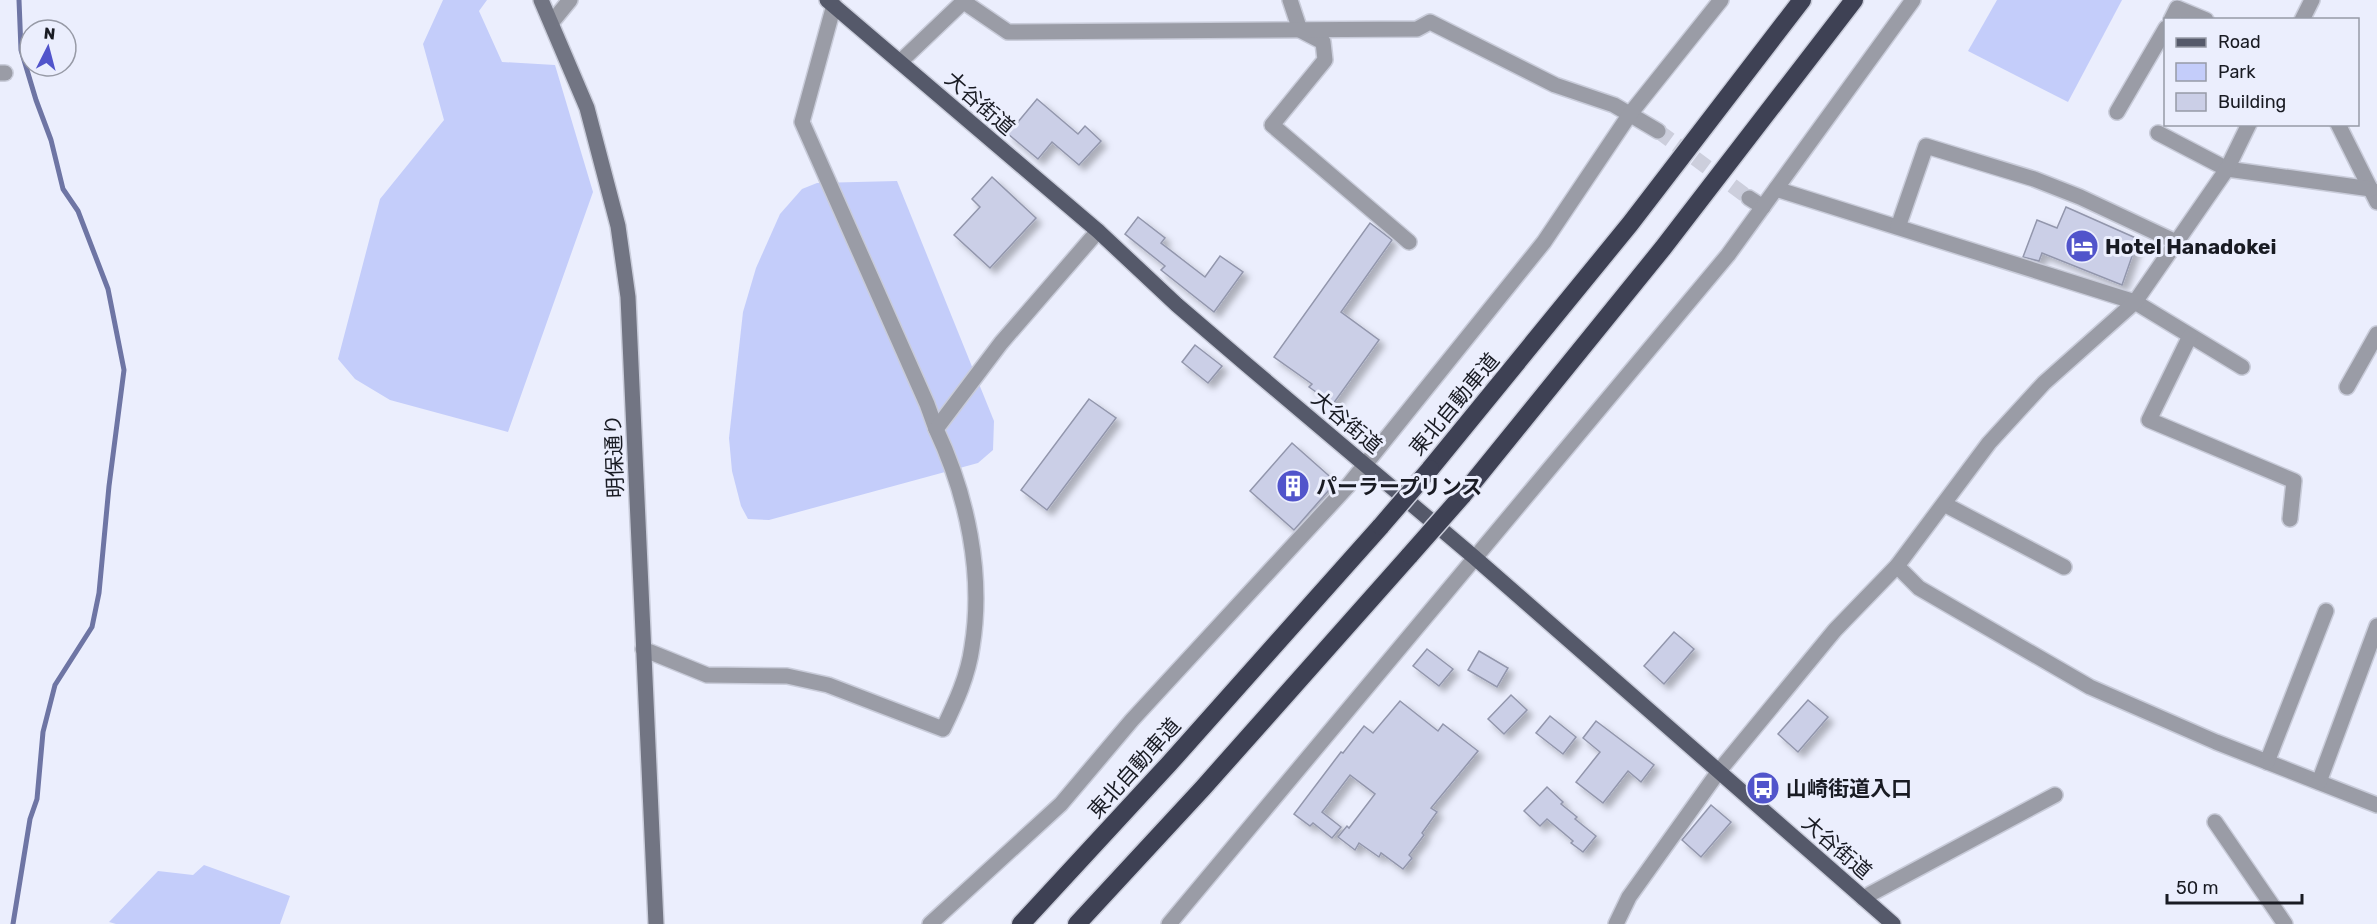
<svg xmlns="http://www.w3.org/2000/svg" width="2377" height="924" font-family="Rubik,'Noto Sans JP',sans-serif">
<defs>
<filter id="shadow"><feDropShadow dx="5.5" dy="5.5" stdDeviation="3" flood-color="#0004"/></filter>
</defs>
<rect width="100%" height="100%" fill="#ebeefd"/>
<g fill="#c4cdfa">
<path d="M443,0H487L479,11L502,62L555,65L593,192L508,432L390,400L355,379L338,359L380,199L444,120L423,44Z"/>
<path d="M1997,0H2122L2068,102L1968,51Z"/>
<path d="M897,181L994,421L993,450L978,463L769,520L748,519L741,506L732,471L729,438L743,312L756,268L780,214L802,189L817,183Z"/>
<path d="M204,865L290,896L280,924H116L109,922L158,871L193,875Z"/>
</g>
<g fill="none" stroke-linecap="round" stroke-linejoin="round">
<path stroke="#6e75a4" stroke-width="5" d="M13,924L30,819L37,799L43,732L55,685L92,627L99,593L109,486L124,370L108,289L78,211L63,189L51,140L36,100L21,50L19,0"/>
</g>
<g fill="#cbcfe7" stroke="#9296ac" stroke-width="1.5" filter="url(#shadow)">
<path d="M1037,99L1078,134L1085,126L1101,141L1079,165L1052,142L1038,159L1008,134Z"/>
<path d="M992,177L1036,218L990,268L954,235L980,207L972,199Z"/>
<path d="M2066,207L2138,239L2122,285L2042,253L2039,261L2023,257L2037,220L2057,228Z"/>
<path d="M1138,217L1165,238L1161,243L1205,277L1220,256L1243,272L1214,312L1161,270L1165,266L1125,234Z"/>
<path d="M1370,223L1392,240L1341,312L1379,340L1333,404L1309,387L1312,384L1274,357Z"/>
<path d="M1195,345L1222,366L1208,383L1182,362Z"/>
<path d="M1089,399L1116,418L1047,510L1021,490Z"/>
<path d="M1292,443L1336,482L1294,530L1250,491Z"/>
<path d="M1674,632L1694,649L1664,684L1644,666Z"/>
<path d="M1427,649L1453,669L1439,686L1413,666Z"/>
<path d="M1479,651L1508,668L1497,687L1468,670Z"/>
<path d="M1511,695L1527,710L1504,734L1488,719Z"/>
<path d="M1808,700L1828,717L1798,752L1778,734Z"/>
<path d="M1400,701L1438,731L1443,724L1478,751L1431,808L1437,812L1422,833L1424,835L1409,855L1412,858L1403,869L1381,853L1379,857L1359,843L1355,850L1338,837L1347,826L1349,828L1375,794L1350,775L1322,812L1341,827L1332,838L1313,823L1310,826L1294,814L1341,752L1343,753L1364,726L1373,733Z"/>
<path d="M1550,716L1576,737L1563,754L1536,733Z"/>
<path d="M1596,721L1654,765L1641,782L1628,771L1603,803L1576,782L1600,752L1583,738Z"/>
<path d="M1547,787L1563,802L1561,804L1577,817L1575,819L1596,836L1583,852L1571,843L1573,841L1547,819L1540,826L1524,811Z"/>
<path d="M1711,805L1731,822L1701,857L1682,840Z"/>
</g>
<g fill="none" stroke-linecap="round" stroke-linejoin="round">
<path stroke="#cccedc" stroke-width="15" stroke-dasharray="15 8" stroke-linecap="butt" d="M1658,131L1749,198"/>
<g stroke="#c9ccda" stroke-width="18">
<g id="street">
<path d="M1290,0L1300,30L1323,42L1325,60L1272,125L1409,242"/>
<path d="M964,2L1008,32L1417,29L1430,22L1555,85L1614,105L1658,131"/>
<path d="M834,5L802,122L927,404L936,429"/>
<path d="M2171,20L2177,8L2206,20"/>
<path d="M2302,20L2312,0"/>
<path d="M552,22L570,0"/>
<path d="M900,62L965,0"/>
<path d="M0,73H5"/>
<path d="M2117,112L2166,28"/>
<path d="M2338,124L2377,202"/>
<path d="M2158,133L2227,169L2371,189"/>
<path d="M1776,189L2135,302L2242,367"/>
<path d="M1749,198L1763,207"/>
<path d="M1898,227L1926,146L2034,179L2080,197L2176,242"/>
<path d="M2190,336L2149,420L2294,481L2290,519"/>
<path d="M2347,387L2377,334"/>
<path d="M1944,504L2064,567"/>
<path d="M1897,566L1919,588L2090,687L2216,742L2377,805"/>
<path d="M643,649L707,675L787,676L828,685L943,729C956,702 968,676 972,647C984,574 967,495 936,429L1001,343L1098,231"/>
<path d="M2267,762L2326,611"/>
<path d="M2319,782L2377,626"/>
<path d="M2215,822L2285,924"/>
<path d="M1863,898L2055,795"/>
<path d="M930,924L1061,804L1132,720L1347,487L1544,242L1630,114L1721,0"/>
<path d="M1169,924L1728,255L1913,0"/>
<path d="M1616,924L1629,897L1719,771L1835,630L1897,566L1989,443L2044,383L2135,302L2227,169L2249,124"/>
</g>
</g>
<g stroke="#c9ccda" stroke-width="18">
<path id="secondary" d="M541,0L587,108L618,226L628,297L656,924"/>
</g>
<g stroke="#c9ccda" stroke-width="18">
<path id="primary" d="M827,0L1098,231L1177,305L1247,365L1474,557L1893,924"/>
</g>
<g stroke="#c9ccda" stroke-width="21">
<g id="highway">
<path d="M1430,469L1630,224L1802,0"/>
<path d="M1462,496L1663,248L1854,0"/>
<path d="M1021,924L1168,765L1381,526"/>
<path d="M1077,924L1203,788L1410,555"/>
</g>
</g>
<use href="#street" stroke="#9a9ca6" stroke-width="15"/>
<use href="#secondary" stroke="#727583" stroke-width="15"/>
<use href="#primary" stroke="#55596a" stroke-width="15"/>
<use href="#highway" stroke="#3e4154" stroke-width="18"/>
<g stroke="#c9ccda" stroke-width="21" stroke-linecap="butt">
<g id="highway-bridge">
<path d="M1381,526L1430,469"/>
<path d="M1410,555L1462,496"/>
</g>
</g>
<use href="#highway-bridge" stroke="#3e4154" stroke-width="18"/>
</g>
<defs>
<g id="hotel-disc" transform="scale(1.725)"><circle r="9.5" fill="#5154cb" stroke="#ebeefd"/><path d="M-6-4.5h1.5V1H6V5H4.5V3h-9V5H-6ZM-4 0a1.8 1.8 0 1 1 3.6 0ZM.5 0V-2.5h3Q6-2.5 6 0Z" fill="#fff"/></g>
<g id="building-disc" transform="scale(1.725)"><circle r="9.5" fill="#5154cb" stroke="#ebeefd"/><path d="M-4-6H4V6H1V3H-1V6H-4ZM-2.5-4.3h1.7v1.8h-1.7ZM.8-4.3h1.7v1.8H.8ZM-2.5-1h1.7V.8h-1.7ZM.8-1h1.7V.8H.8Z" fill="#fff"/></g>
<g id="bus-disc" transform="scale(1.725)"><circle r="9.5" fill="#5154cb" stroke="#ebeefd"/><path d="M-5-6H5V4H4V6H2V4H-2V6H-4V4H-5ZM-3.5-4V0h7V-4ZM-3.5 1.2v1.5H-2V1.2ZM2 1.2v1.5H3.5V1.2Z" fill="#fff"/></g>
</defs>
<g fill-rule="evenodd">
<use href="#hotel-disc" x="2082" y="246"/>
<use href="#building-disc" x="1293" y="486"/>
<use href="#bus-disc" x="1763" y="788"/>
</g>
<g text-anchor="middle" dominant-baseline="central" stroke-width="6" stroke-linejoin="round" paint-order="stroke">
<g font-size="21" fill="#191b23" stroke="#ebeefd">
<text transform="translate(980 103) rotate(41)">大谷街道</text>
<text transform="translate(1454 404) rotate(-50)">東北自動車道</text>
<text transform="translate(1347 422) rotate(40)">大谷街道</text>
<text transform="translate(614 456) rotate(-92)">明保通り</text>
<text transform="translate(1134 768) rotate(-48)">東北自動車道</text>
<text transform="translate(1837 847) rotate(41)">大谷街道</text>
</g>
<g font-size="21" font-weight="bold" fill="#191b23" stroke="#ebeefd" text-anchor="start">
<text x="2105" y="246">Hotel Hanadokei</text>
<text x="1316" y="486">パーラープリンス</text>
<text x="1786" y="788">山崎街道入口</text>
</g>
</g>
<rect x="2164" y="18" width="195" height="108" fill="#ebeefd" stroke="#979aa6" stroke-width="1.5"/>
<rect x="2176" y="38" width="30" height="9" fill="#55596a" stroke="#979aa6" stroke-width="1.5"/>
<text x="2218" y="48" font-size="18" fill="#191b23">Road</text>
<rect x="2176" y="63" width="30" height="18" fill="#c4cdfa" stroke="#979aa6" stroke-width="1.5"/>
<text x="2218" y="78" font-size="18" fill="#191b23">Park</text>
<rect x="2176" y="93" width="30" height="18" fill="#cbcfe7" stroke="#979aa6" stroke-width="1.5"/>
<text x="2218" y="108" font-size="18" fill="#191b23">Building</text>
<g transform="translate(48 48) rotate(6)"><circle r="28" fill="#ebeefd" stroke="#979aa6" stroke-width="1.5"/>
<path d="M0-4.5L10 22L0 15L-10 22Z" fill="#5154cb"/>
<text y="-9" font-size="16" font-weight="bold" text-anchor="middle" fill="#191b23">N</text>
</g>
<path d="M2167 894v9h135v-9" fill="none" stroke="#191b23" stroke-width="3"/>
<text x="2176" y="894" font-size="18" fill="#191b23" stroke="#ebeefd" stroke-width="4.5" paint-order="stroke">50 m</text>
</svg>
